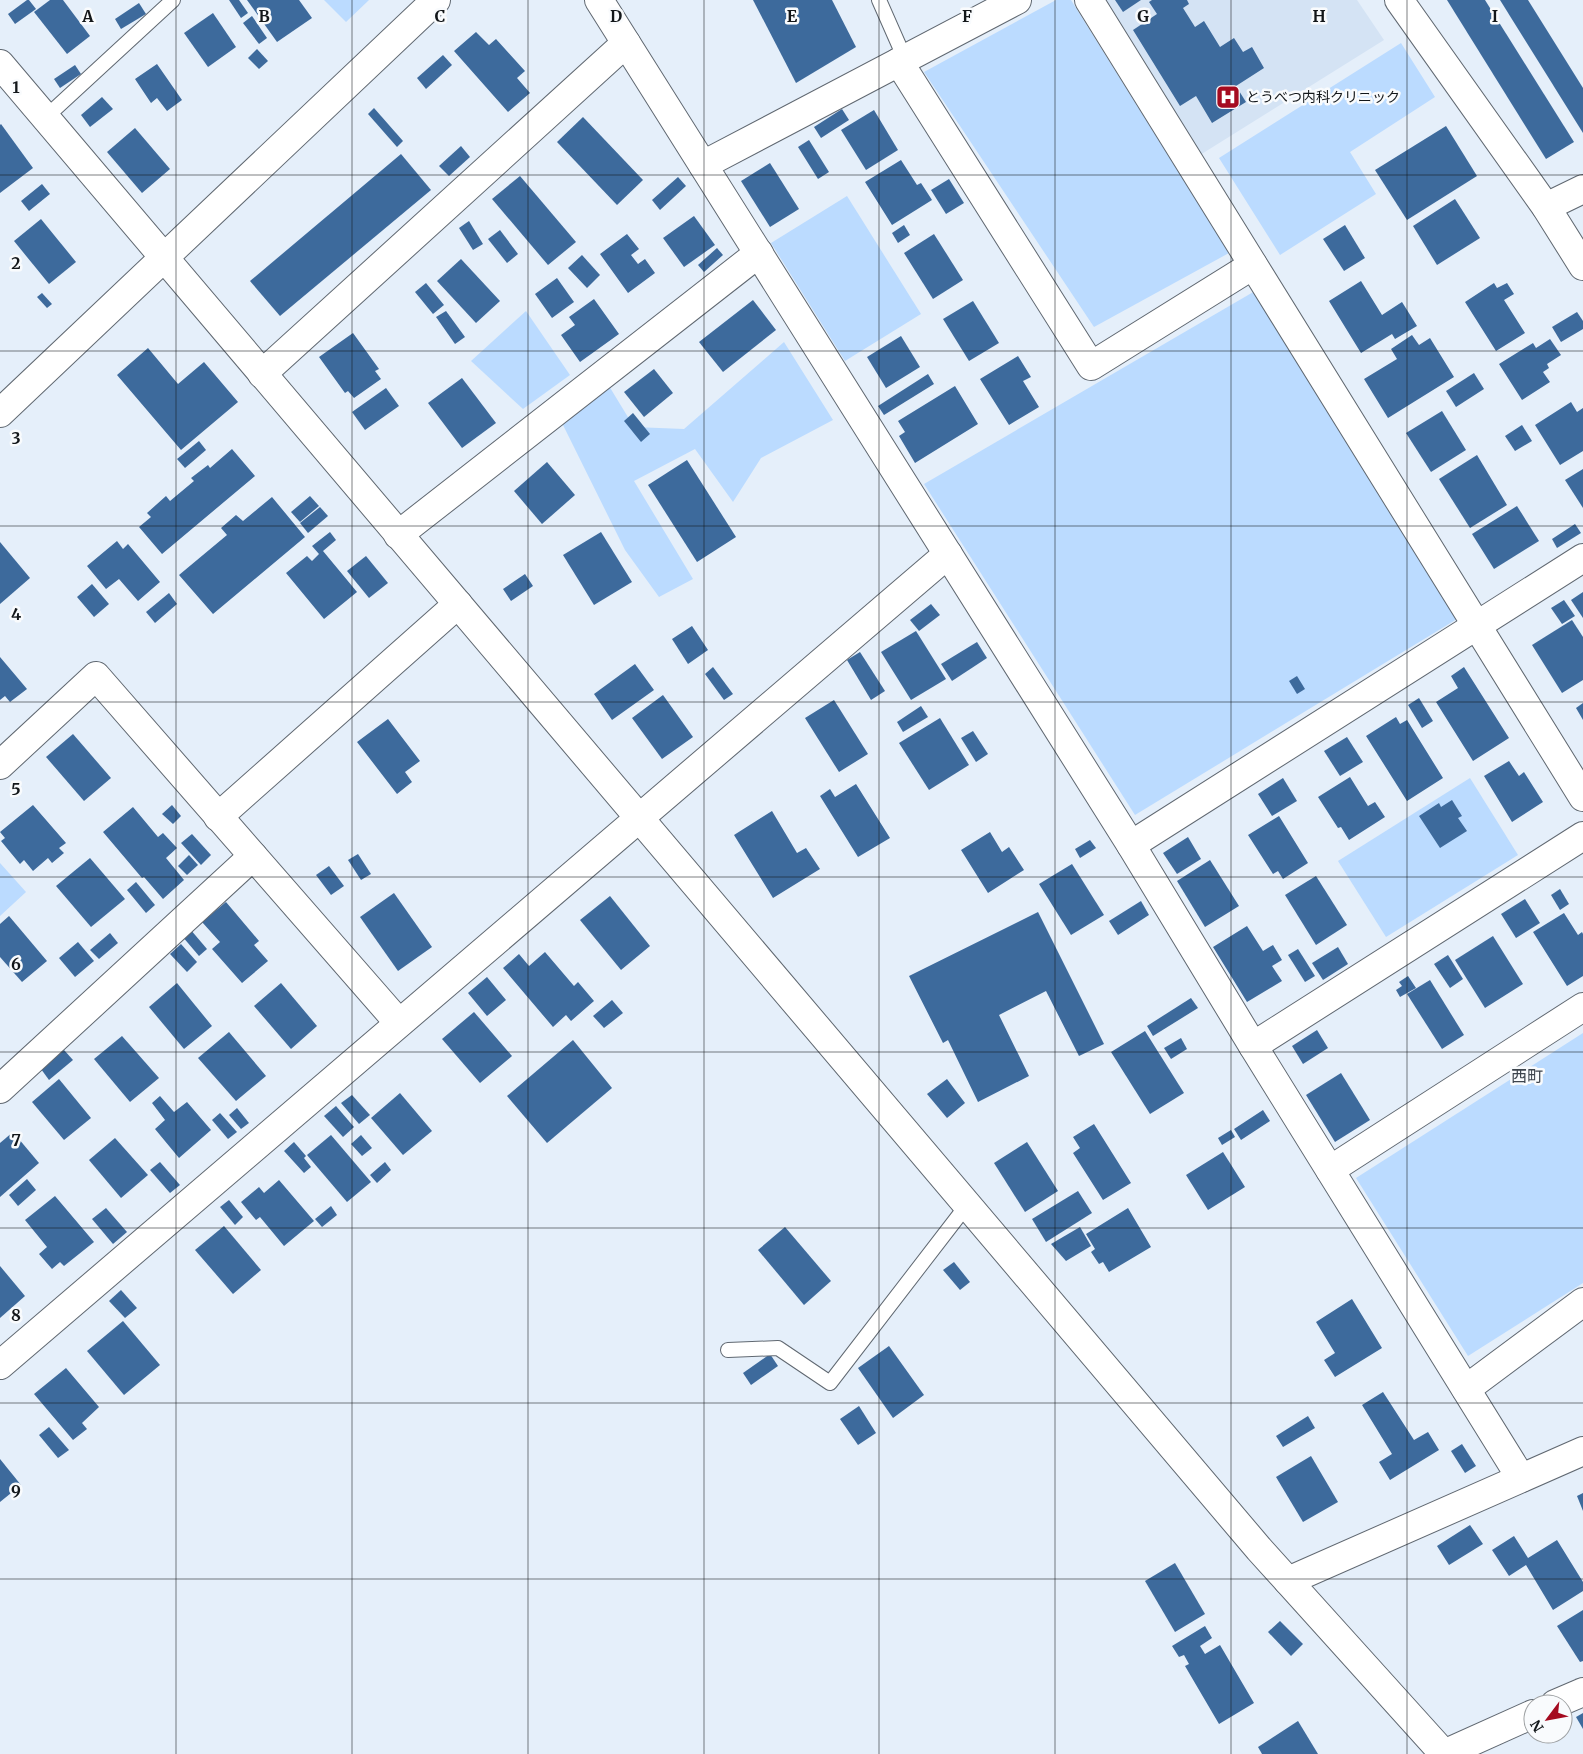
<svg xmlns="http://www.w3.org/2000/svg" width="1583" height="1754" font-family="Merriweather,'Noto Sans JP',serif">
<rect width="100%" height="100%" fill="#e5effa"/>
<path fill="#d4e3f4" d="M1103,0H1357L1384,40L1200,155Z"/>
<g fill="#bbdbff">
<path d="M324,0H369L346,22Z"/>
<path d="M1056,0H1071L1229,253L1094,327L924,72Z"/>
<path d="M1401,43L1435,97L1350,152L1376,194L1280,255L1219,158Z"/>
<path d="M847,196L921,314L845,361L771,243Z"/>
<path d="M1255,291L1457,619L1135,815L924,484Z"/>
<path d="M526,311L570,375L523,409L471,361Z"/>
<path d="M784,342L833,420L761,458L733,502L695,449L634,481L693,579L659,597L625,550L563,425L609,386L634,427L684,429Z"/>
<path d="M1470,778L1518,855L1386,937L1338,861Z"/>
<path d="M0,863L26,892L0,916Z"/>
<path d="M1583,1033V1283L1468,1356L1356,1178Z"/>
</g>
<g fill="#3d6a9c">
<path d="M27,0H29L36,9L15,24L8,14Z"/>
<path d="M50,0H63L90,36L67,54L34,12Z"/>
<path d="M229,0H239L248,13L241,18Z"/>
<path d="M247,0H299L312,18L277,42Z"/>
<path d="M753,0H832L856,47L796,83Z"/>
<path d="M1115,0H1141L1123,12Z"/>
<path d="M1152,0H1187L1189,4L1183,8L1195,27L1204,21L1220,47L1234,38L1243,52L1252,47L1264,68L1236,86L1246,102L1212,123L1196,96L1180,106L1133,30L1157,14L1149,2Z"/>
<path d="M1447,0H1485L1574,142L1546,159Z"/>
<path d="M1500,0H1528L1583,88V133Z"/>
<path d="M139,3L146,14L121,29L115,19Z"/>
<path d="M213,13L236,47L208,67L184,33Z"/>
<path d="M252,16L267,38L259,44L243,23Z"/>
<path d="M476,32L489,45L496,39L525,71L517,78L530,93L508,112L454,51Z"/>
<path d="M257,49L268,61L259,69L248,58Z"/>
<path d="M443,55L452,65L426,89L417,78Z"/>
<path d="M157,64L182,100L167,111L157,98L151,103L135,79Z"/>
<path d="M75,65L81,74L60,88L54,79Z"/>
<path d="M102,97L113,109L90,127L81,115Z"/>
<path d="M374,108L403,141L397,147L368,114Z"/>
<path d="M842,109L849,120L821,138L814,127Z"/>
<path d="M874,110L898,150L866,170L841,130Z"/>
<path d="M583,117L643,180L617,205L557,142Z"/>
<path d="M1,124L33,168L0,193V125Z"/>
<path d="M1446,126L1477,176L1407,220L1375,170Z"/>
<path d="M135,128L170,169L142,193L107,152Z"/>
<path d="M809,140L829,172L818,179L798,147Z"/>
<path d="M461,146L470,157L449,176L439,166Z"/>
<path d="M401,154L431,190L280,316L250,281Z"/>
<path d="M901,160L917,185L921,183L932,200L892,225L865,182Z"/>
<path d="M770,163L799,209L770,227L741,181Z"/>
<path d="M520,176L576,242L548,265L492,199Z"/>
<path d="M678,177L686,186L660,210L652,200Z"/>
<path d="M949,179L964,203L946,214L931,190Z"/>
<path d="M42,184L50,194L29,211L21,201Z"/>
<path d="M1455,199L1480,238L1437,265L1413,226Z"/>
<path d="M694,216L715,245L684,267L663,238Z"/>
<path d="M41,219L76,262L49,284L14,241Z"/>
<path d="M469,221L483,244L473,250L459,228Z"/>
<path d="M904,225L910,235L898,243L892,233Z"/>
<path d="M1345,225L1365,258L1344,271L1323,239Z"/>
<path d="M500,230L518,254L507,263L488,239Z"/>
<path d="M627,234L639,249L631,255L638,264L645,259L655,273L628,293L600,254Z"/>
<path d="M934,234L963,280L933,299L904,253Z"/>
<path d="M717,248L723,255L704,272L698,265Z"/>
<path d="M582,255L600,275L587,288L568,268Z"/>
<path d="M461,259L500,301L476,323L437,281Z"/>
<path d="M557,278L574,302L552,318L535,294Z"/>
<path d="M1361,281L1382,315L1402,302L1417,326L1395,339L1392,334L1361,353L1329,301Z"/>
<path d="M426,283L444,305L433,314L415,292Z"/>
<path d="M1494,283L1497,288L1507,283L1514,294L1504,300L1525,333L1496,351L1465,302Z"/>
<path d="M42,293L52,304L47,308L37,297Z"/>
<path d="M594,299L619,334L580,362L561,335L575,325L569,317Z"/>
<path d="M753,300L776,330L723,372L699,342Z"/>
<path d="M973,301L999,343L969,361L943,319Z"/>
<path d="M446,311L465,337L455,344L436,317Z"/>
<path d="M1577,312L1583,321V329L1561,342L1552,327Z"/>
<path d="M353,333L379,369L375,371L381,379L354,398L348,391L345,393L319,357Z"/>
<path d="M1412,335L1419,345L1430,338L1454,377L1388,418L1364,379L1397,359L1391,349Z"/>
<path d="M901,336L920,367L886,388L867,357Z"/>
<path d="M1550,339L1561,355L1547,364L1549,368L1543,372L1550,382L1522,400L1499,364L1533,343L1536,348Z"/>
<path d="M148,348L178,384L204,362L238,402L181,450L117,375Z"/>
<path d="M1018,356L1031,377L1023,381L1039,407L1009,425L980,379Z"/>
<path d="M654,369L673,393L644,417L624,392Z"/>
<path d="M1474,373L1484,389L1456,407L1446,391Z"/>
<path d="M928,374L934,384L884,415L878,406Z"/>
<path d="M462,378L496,423L462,448L428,403Z"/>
<path d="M955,386L978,424L915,463L899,436L905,432L898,421Z"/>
<path d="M386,388L399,406L365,430L352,412Z"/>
<path d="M1571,402L1577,412L1583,408V451L1560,465L1535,425Z"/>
<path d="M1442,411L1466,450L1431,472L1406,433Z"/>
<path d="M633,413L650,434L641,442L624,421Z"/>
<path d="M1522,425L1532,441L1515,451L1505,436Z"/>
<path d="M199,441L206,450L185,468L177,459Z"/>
<path d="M232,449L255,476L162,554L139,527L151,517L147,513L166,496L170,501L194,481L191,478L208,465L210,468Z"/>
<path d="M1477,455L1507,505L1470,528L1439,479Z"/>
<path d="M687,460L736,537L697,562L648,485Z"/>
<path d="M547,462L575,495L542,524L514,491Z"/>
<path d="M1583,469V508L1565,480Z"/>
<path d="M310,496L319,506L300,522L291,512Z"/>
<path d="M272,497L305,537L213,614L179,575L227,535L221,528L236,515L243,521Z"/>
<path d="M1517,506L1539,541L1494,569L1472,534Z"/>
<path d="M320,507L328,516L308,533L300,523Z"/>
<path d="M1575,524L1581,533L1557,548L1552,539Z"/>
<path d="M330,532L336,540L323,551L357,592L324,619L286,573L307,556L312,561L319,554L312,546Z"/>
<path d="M601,532L632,582L594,605L563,555Z"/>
<path d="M117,541L123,549L128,544L160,582L138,601L119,579L106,589L87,566Z"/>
<path d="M0,542L30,578L0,604Z"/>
<path d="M366,556L388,583L369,598L347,571Z"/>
<path d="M525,574L533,586L511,601L503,589Z"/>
<path d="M92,584L109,604L94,617L77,597Z"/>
<path d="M1583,592V618L1571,600Z"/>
<path d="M169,593L177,604L155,623L146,612Z"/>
<path d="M1564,600L1575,616L1562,624L1551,608Z"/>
<path d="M931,604L940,615L919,631L910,620Z"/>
<path d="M1572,620L1583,637V680L1562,693L1532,645Z"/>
<path d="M692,626L708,650L688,664L672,639Z"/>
<path d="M916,631L946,679L911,700L881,652Z"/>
<path d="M977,642L987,658L952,681L941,664Z"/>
<path d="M860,652L885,691L871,700L847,660Z"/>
<path d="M0,657L27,689L10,702L5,696L0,700Z"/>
<path d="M635,664L654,690L612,720L594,694Z"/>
<path d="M713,667L733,694L724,700L705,674Z"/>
<path d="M1464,667L1509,738L1473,761L1436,702L1458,688L1451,676Z"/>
<path d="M1297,676L1305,689L1297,694L1289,681Z"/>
<path d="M663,695L693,737L662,759L632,718Z"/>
<path d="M1419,698L1433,721L1422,728L1408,705Z"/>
<path d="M834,700L868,754L839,772L805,718Z"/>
<path d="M1583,703V720L1576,708Z"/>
<path d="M921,706L928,717L903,732L897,722Z"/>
<path d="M1396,717L1400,724L1407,720L1443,778L1407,801L1366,736Z"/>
<path d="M940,718L969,765L929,790L899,743Z"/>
<path d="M388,719L420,761L405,772L412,782L397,794L357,742Z"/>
<path d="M973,731L988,754L976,762L961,738Z"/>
<path d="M73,734L111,778L84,801L46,757Z"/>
<path d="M1347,737L1363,762L1340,776L1324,751Z"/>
<path d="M1509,761L1519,776L1524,772L1543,802L1512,822L1484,776Z"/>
<path d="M1350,777L1368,806L1375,802L1385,817L1349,840L1341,827L1338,828L1318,797Z"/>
<path d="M1283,778L1297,801L1272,816L1258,794Z"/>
<path d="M856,784L890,838L858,857L820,796L830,789L835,797Z"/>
<path d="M1452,800L1462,816L1458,818L1467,831L1440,848L1419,816L1439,803L1441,807Z"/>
<path d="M33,805L66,843L59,848L64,853L52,863L48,858L33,871L24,860L20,864L1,841L5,838L0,832Z"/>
<path d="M172,805L181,816L173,824L162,814Z"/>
<path d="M133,807L158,837L163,833L177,848L166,858L184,880L163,899L144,877L142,878L103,832Z"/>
<path d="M772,811L797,853L806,848L820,869L773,898L734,835Z"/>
<path d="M1279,816L1308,863L1283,879L1278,871L1273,874L1248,835Z"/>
<path d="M990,832L1002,852L1009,847L1024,870L988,893L961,850Z"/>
<path d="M192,834L211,855L201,865L181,843Z"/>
<path d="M1188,837L1201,859L1177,874L1163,853Z"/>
<path d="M1090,840L1096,848L1080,858L1075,849Z"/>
<path d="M358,854L371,874L361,880L348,860Z"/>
<path d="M189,855L198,865L187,875L178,866Z"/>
<path d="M90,858L125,899L91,927L56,886Z"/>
<path d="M1210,860L1239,906L1205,927L1177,881Z"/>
<path d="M1072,864L1104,915L1071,935L1039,884Z"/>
<path d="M329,866L344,886L331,895L316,875Z"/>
<path d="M1316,876L1347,925L1316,945L1285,895Z"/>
<path d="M136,882L155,905L146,913L127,890Z"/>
<path d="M1560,889L1569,904L1560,910L1551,895Z"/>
<path d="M394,893L432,947L398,971L360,917Z"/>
<path d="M610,896L650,946L621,970L580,920Z"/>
<path d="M1525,899L1540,923L1516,938L1501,914Z"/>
<path d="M1141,901L1149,915L1118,935L1109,921Z"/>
<path d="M226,902L259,941L254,945L268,961L242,983L212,949L220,942L202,922Z"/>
<path d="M1038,912L1104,1044L1079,1056L1046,991L999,1015L1029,1076L978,1102L948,1040L943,1043L909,976Z"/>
<path d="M1564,913L1578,935L1582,932L1583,934V976L1567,986L1533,932Z"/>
<path d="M9,916L47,961L22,982L0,957V924Z"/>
<path d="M1247,926L1263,951L1273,945L1282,960L1272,966L1282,981L1247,1002L1213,947Z"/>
<path d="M190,929L207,949L199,956L182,936Z"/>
<path d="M110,933L118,943L99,959L90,950Z"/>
<path d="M1493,936L1523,984L1485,1008L1455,960Z"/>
<path d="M78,942L94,961L75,977L59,958Z"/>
<path d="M181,944L197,962L187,972L170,954Z"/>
<path d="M1338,947L1348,964L1323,980L1312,963Z"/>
<path d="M1298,949L1315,976L1305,982L1288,955Z"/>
<path d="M545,952L574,986L578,982L594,1001L571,1021L566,1015L553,1027L503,968L519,954L529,966Z"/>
<path d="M1448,955L1463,979L1450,988L1434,964Z"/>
<path d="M1408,976L1416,988L1400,997L1396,990L1402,986L1399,982Z"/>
<path d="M487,977L506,1000L487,1016L468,993Z"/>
<path d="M1430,980L1464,1035L1442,1049L1407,994Z"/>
<path d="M177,983L212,1026L184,1049L149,1007Z"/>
<path d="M281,983L317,1026L291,1049L254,1006Z"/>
<path d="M1191,998L1198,1008L1153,1036L1147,1026Z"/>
<path d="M612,1000L623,1013L604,1028L593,1016Z"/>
<path d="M474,1012L512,1056L480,1083L442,1039Z"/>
<path d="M1317,1030L1328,1048L1303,1064L1292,1046Z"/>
<path d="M1145,1031L1184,1093L1150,1114L1111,1052Z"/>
<path d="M229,1032L266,1076L236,1101L198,1058Z"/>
<path d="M122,1036L159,1078L130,1102L94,1059Z"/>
<path d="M1181,1038L1187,1049L1171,1059L1164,1048Z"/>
<path d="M573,1040L612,1088L547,1143L507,1096Z"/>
<path d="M64,1050L73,1060L49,1080L41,1069Z"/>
<path d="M1341,1073L1370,1120L1335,1142L1306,1095Z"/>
<path d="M59,1079L91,1118L64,1140L32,1102Z"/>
<path d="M947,1079L965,1103L947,1118L927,1094Z"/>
<path d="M400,1093L432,1131L403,1155L371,1118Z"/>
<path d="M352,1095L370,1115L359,1124L341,1103Z"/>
<path d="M160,1096L174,1112L187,1102L211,1130L179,1158L155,1129L165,1120L152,1103Z"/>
<path d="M336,1106L354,1127L343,1137L324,1116Z"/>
<path d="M237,1108L249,1123L241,1129L229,1115Z"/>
<path d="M1263,1110L1270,1121L1241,1140L1234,1129Z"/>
<path d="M220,1113L237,1132L228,1139L212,1120Z"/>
<path d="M1094,1124L1131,1183L1103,1200L1073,1153L1080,1148L1073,1137Z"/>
<path d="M1231,1130L1235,1137L1222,1145L1218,1138Z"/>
<path d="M13,1132L39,1163L0,1197V1143Z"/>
<path d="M331,1135L371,1182L347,1202L307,1155Z"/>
<path d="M361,1135L372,1148L362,1156L351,1144Z"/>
<path d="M115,1138L148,1175L121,1198L89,1160Z"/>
<path d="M294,1142L306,1156L304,1158L311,1167L304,1173L284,1151Z"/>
<path d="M1027,1142L1058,1191L1025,1212L994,1163Z"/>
<path d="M1223,1152L1245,1187L1208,1210L1186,1175Z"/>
<path d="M160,1162L180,1185L170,1193L150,1170Z"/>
<path d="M385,1162L391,1170L377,1183L370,1175Z"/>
<path d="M27,1179L36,1190L18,1206L9,1195Z"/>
<path d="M279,1180L314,1221L284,1246L260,1217L256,1220L241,1202L259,1187L264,1193Z"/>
<path d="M1078,1191L1092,1213L1046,1242L1032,1219Z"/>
<path d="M55,1196L94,1242L64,1266L60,1262L52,1269L39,1254L47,1247L25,1220Z"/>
<path d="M229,1200L243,1217L235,1225L220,1207Z"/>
<path d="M331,1206L337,1215L322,1227L315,1219Z"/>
<path d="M106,1208L127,1232L113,1244L92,1219Z"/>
<path d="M1128,1208L1151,1247L1109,1272L1103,1262L1099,1264L1091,1252L1095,1249L1086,1234Z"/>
<path d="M224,1226L261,1270L233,1294L195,1250Z"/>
<path d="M785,1227L831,1281L804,1305L758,1250Z"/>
<path d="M1080,1227L1091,1246L1066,1261L1051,1244Z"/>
<path d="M954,1262L970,1282L960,1290L943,1270Z"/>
<path d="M0,1266L25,1296L0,1318Z"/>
<path d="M121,1290L137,1308L125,1318L109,1301Z"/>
<path d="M1352,1299L1382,1348L1335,1377L1324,1360L1335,1353L1316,1322Z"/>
<path d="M123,1321L160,1365L124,1395L87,1351Z"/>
<path d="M889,1346L924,1395L893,1418L858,1368Z"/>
<path d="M770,1354L778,1366L751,1385L743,1373Z"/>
<path d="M66,1368L99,1407L82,1423L87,1429L73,1440L34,1394Z"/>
<path d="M1383,1392L1414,1440L1428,1432L1439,1450L1390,1480L1379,1462L1392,1454L1362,1405Z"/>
<path d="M859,1406L876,1433L858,1445L840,1419Z"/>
<path d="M1308,1416L1315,1428L1283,1447L1276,1436Z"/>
<path d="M49,1427L69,1450L58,1458L39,1435Z"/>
<path d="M1462,1444L1476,1466L1465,1473L1451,1451Z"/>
<path d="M1311,1456L1338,1502L1303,1522L1276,1477Z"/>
<path d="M0,1459L21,1485L0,1502Z"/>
<path d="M1583,1493V1511L1577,1496Z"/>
<path d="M1470,1525L1483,1544L1449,1565L1437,1546Z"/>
<path d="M1514,1536L1528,1558L1557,1540L1583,1582V1591L1553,1610L1526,1565L1509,1576L1492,1550Z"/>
<path d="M1175,1563L1205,1614L1175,1632L1145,1581Z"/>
<path d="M1583,1610V1661L1580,1662L1557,1626Z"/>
<path d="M1280,1621L1303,1644L1291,1656L1268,1632Z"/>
<path d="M1205,1626L1212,1638L1200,1646L1205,1654L1220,1645L1254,1703L1219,1724L1185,1666L1189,1664L1184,1655L1179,1657L1172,1646Z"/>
<path d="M1583,1713V1729L1576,1717Z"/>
<path d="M1298,1721L1318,1754H1262L1258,1747Z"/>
</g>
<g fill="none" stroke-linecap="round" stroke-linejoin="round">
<g stroke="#606871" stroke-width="16">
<g id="service">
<path d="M879,0L905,59"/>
<path d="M45,118L173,0"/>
<path d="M728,1350L778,1348L830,1383L967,1205"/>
</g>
</g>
<g stroke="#606871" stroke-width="30">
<g id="minor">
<path d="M599,0L1131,845L1253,1046L1521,1478"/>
<path d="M1089,0L1583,797"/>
<path d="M1399,0L1546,207L1583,266"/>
<path d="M899,62L1091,366L1253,265"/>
<path d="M0,64L1259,1549L1444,1754"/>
<path d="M703,165L1017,0"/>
<path d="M1546,207L1583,189"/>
<path d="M262,374L626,43"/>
<path d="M0,413L436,0"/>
<path d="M398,535L759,253"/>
<path d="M0,765L96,676L399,1023"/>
<path d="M218,817L458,604"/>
<path d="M1131,845L1583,558"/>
<path d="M1253,1046L1583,836"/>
<path d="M0,1089L253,856"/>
<path d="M1330,1170L1583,1007"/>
<path d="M0,1365L948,554"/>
<path d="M1466,1389L1583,1302"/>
<path d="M1288,1581L1583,1451"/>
<path d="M1555,1704L1583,1692"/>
<path d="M1444,1754L1533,1714"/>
</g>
</g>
<use href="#service" stroke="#fff" stroke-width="14"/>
<use href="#minor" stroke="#fff" stroke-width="28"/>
</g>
<path fill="none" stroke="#13171a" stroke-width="1" stroke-opacity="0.55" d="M176,0V1754M352,0V1754M528,0V1754M704,0V1754M879,0V1754M1055,0V1754M1231,0V1754M1407,0V1754M0,175H1583M0,351H1583M0,526H1583M0,702H1583M0,877H1583M0,1052H1583M0,1228H1583M0,1403H1583M0,1579H1583"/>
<defs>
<g id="hospital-square" transform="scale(1.25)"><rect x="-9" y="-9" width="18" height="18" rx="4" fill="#a50b20" stroke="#f9fbfd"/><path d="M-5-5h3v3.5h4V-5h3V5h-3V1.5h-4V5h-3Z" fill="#fff"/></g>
</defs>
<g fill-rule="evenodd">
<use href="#hospital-square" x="1228" y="97"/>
</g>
<g text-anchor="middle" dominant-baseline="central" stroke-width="5" stroke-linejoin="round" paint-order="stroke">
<g font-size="14" fill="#13171a" stroke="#f9fbfd" text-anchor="start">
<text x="1246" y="97">とうべつ内科クリニック</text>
</g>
<g font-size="16" fill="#3d444d" stroke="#f9fbfd">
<text x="1527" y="1076">西町</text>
</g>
</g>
<g font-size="16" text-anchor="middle" font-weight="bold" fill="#13171a" stroke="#f9fbfd" stroke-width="5" stroke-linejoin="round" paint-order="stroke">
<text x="88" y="22">A</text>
<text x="264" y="22">B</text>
<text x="440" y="22">C</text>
<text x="616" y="22">D</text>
<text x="792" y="22">E</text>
<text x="967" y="22">F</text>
<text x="1143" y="22">G</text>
<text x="1319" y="22">H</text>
<text x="1495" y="22">I</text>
<text x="16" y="93">1</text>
<text x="16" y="269">2</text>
<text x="16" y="444">3</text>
<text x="16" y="620">4</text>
<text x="16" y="795">5</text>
<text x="16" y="970">6</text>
<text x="16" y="1146">7</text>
<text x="16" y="1321">8</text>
<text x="16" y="1497">9</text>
</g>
<g transform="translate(1548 1719) rotate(238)"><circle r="24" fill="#f9fbfd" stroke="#9da0a2"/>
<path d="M0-4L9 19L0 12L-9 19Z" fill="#a50b20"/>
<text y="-8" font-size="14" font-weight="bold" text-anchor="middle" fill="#13171a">N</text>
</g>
</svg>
